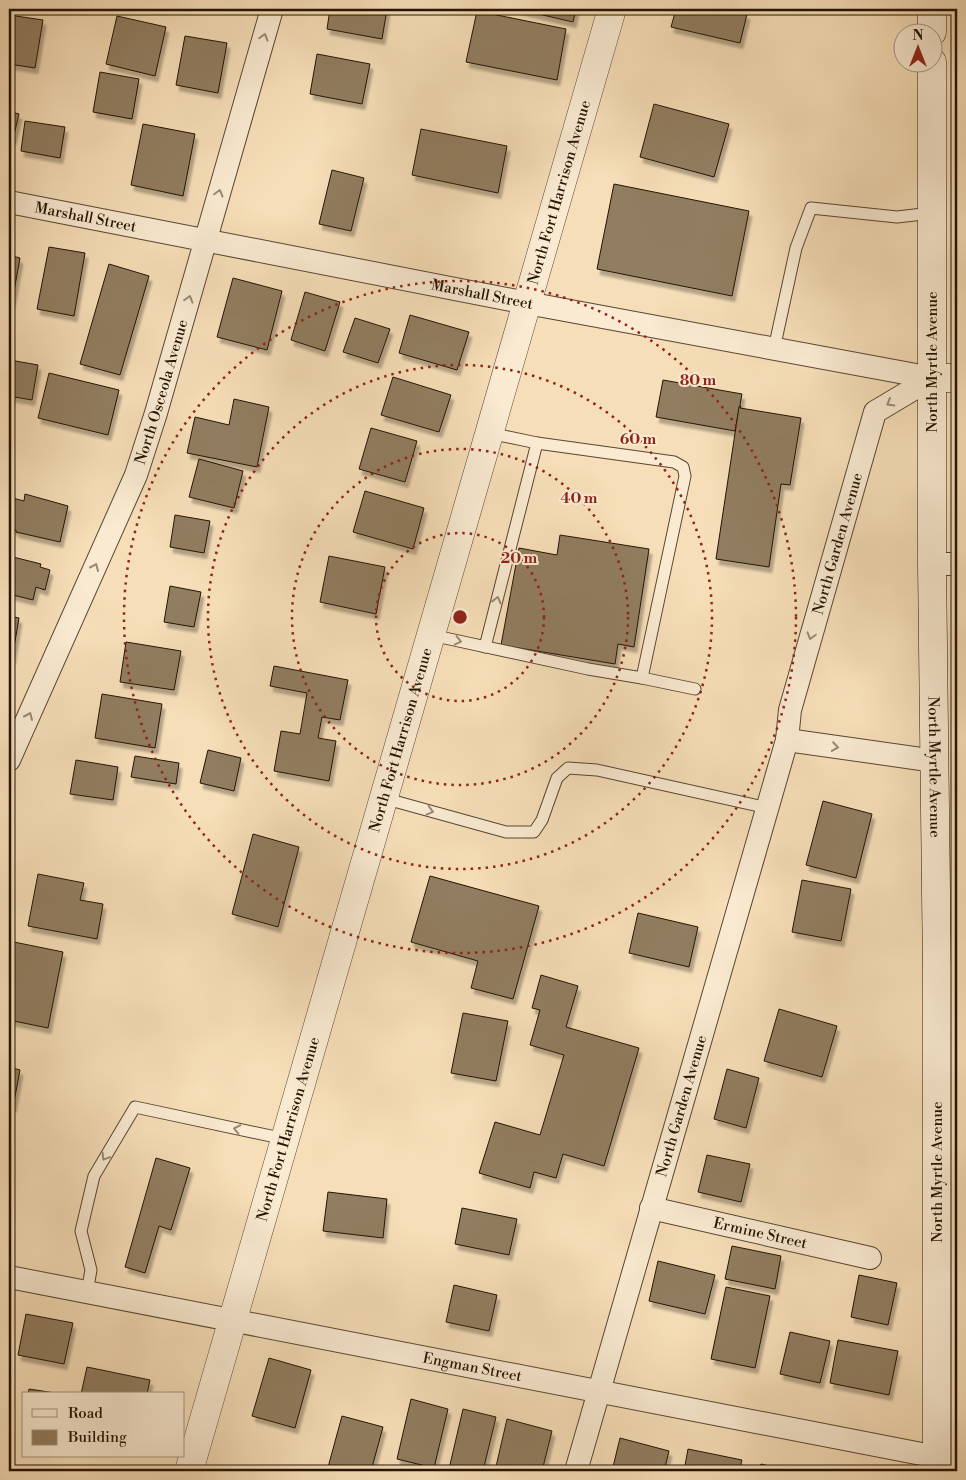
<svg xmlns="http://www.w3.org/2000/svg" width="966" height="1480" font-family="'Libre Bodoni',serif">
<defs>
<filter id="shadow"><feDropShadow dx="3" dy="5.5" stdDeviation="1" flood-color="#0004"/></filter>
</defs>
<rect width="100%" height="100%" fill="#f6deb8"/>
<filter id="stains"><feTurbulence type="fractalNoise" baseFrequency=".004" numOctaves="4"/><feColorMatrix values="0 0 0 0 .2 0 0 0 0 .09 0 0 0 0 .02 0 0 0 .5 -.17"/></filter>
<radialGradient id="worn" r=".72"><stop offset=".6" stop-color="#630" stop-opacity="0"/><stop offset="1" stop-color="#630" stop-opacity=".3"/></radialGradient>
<g fill="#917d61" stroke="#231302" filter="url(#shadow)">
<path d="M330,9H387L382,39L327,29Z"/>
<path d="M517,9H576L573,22Z"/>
<path d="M676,9H723L747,14L740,43L671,27Z"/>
<path d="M477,11L566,29L557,80L466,62Z"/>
<path d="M9,15L43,20L35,68L9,64Z"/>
<path d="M117,16L166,27L155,76L106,64Z"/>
<path d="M185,36L227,43L218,93L176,85Z"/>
<path d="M317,54L370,64L362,104L310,94Z"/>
<path d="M100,72L139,79L132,119L93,112Z"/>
<path d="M654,104L729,124L714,177L640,157Z"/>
<path d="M9,111L19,114L13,139L9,138Z"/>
<path d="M25,121L65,127L60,158L21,151Z"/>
<path d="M143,124L195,134L183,196L131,185Z"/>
<path d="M421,129L507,146L498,193L412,175Z"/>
<path d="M332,170L364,178L351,231L319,224Z"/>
<path d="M614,184L749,211L732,296L597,269Z"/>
<path d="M49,247L85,253L74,316L37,309Z"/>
<path d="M9,255L20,258L12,302L9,301Z"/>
<path d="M109,264L149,276L120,375L80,364Z"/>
<path d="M233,278L282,291L267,350L217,337Z"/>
<path d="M305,292L340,302L325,351L291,340Z"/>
<path d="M410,315L469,332L457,370L399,353Z"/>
<path d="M355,318L390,329L378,363L343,352Z"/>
<path d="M10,360L38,365L32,400L9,396Z"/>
<path d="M49,373L119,390L108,435L38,418Z"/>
<path d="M393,377L451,395L439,432L381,415Z"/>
<path d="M663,380L742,394L735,431L656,417Z"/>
<path d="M234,399L269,407L257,467L187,453L195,417L229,425Z"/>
<path d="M741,406L740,408L801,418L790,485L781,484L769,567L716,559L739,407Z"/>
<path d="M371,428L417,441L405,482L359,469Z"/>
<path d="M199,459L243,471L234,508L189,497Z"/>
<path d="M365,491L424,508L413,549L353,532Z"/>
<path d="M25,494L68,506L60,542L16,532V530L9,528V497L24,501Z"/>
<path d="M175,515L210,521L204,553L170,547Z"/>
<path d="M560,535L649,549L634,647L618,644L615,664L501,645L519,548L557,555Z"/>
<path d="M9,556L41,564L40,567L50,570L45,590L36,587L33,600L9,594Z"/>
<path d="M329,556L385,567L376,614L320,602Z"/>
<path d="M170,586L201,592L194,627L164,622Z"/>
<path d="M9,616L19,618L12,659H9Z"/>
<path d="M126,642L181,651L174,690L120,682Z"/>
<path d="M274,666L348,680L340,720L322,717L318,738L336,741L329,781L274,771L281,731L300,734L307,693L270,686Z"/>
<path d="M102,694L162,704L155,748L95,738Z"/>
<path d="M208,750L241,758L234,791L200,783Z"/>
<path d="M135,756L179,763L176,784L131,777Z"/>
<path d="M76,760L118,767L113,800L70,794Z"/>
<path d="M823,801L872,814L856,878L806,865Z"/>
<path d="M253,834L299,847L278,927L232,914Z"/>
<path d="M38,874L84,883L80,900L103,904L97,939L28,926Z"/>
<path d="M430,876L539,906L513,999L471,988L478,961L411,942Z"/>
<path d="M802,880L851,889L841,941L792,932Z"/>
<path d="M638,913L698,927L689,967L629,953Z"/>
<path d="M9,941L63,952L48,1028L9,1020Z"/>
<path d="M541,975L578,986L566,1027L639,1048L604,1166L563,1154L556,1178L534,1172L530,1188L479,1173L495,1122L540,1135L564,1055L530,1045L540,1010L532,1008Z"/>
<path d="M779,1009L837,1026L822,1077L764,1061Z"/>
<path d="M463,1013L508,1021L496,1081L451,1073Z"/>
<path d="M9,1067L20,1070L13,1107L9,1106Z"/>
<path d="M727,1069L759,1078L746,1128L714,1119Z"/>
<path d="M707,1155L750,1164L741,1202L698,1192Z"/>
<path d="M156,1158L190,1168L171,1230L159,1226L145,1273L125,1267Z"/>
<path d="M328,1192L387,1199L383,1238L323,1231Z"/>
<path d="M462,1208L517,1219L509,1255L455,1244Z"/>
<path d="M732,1246L781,1256L775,1289L725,1279Z"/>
<path d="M658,1261L715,1275L705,1314L649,1301Z"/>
<path d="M859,1275L897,1283L888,1325L851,1317Z"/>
<path d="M454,1285L497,1295L489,1331L446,1322Z"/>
<path d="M726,1287L770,1296L755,1368L711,1359Z"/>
<path d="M26,1314L73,1323L64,1364L18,1355Z"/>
<path d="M790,1332L830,1341L820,1383L780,1374Z"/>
<path d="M838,1340L898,1351L889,1395L830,1383Z"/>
<path d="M269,1358L311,1370L295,1428L252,1416Z"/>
<path d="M87,1367L150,1380L147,1394H81Z"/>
<path d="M29,1389L62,1394H28Z"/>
<path d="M411,1399L448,1409L434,1468L397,1459Z"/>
<path d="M463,1409L496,1417L483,1471H461L449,1469Z"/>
<path d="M342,1416L383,1427L371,1471H327Z"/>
<path d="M507,1419L552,1431L542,1471H495Z"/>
<path d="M620,1438L669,1451L664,1471H612Z"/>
<path d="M688,1449L742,1460L739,1471H684Z"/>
<path d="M761,1464L790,1471H759Z"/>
</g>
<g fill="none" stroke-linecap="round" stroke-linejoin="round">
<g stroke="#584630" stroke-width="13">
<g id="service">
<path d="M774,349L796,248L811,208L897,217L932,213"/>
<path d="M489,433L537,443L674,462L683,467L685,476L642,678L695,689"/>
<path d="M431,635L588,669L642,678"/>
<path d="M485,647L537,443"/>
<path d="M383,798L506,832H534L542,820L557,778L568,768L597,770L768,808"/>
<path d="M87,1292L91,1270L81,1231L94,1176L135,1107L285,1139"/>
</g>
</g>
<g stroke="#584630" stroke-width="24">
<g id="minor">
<path id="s1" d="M9,202L527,303L932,378"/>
<path d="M932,564H957"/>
<path d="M787,740L935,761"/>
<path id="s2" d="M9,760L136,475L156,413L272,9"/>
<path d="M937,973H957"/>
<path id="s3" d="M651,1208L870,1258"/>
<path id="s4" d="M9,1277L937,1457"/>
<path id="s5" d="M576,1471L787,740L790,710L875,412L932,378"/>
</g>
</g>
<g stroke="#584630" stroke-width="29">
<g id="tertiary">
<path id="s6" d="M189,1471L612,9"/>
</g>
</g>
<g stroke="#231302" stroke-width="29">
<g id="secondary">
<path d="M932,9V32"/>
<path id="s7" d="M932,62V564L937,973V1471"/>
<path d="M932,378H957"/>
</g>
</g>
<use href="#service" stroke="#f9ead1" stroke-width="11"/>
<use href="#minor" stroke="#f9ead1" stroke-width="22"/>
<use href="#tertiary" stroke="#f9ead1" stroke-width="28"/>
<use href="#secondary" stroke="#f9ead1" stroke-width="28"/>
</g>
<defs><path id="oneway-chevron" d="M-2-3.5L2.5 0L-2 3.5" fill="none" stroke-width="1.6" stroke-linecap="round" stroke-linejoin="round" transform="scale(1.25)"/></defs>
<g stroke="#998974">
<use href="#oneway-chevron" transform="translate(264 37) rotate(-74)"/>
<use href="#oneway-chevron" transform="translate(219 193) rotate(-74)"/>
<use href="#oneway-chevron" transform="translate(189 299) rotate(-74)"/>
<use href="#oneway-chevron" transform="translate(890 403) rotate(150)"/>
<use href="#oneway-chevron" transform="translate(95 567) rotate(-66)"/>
<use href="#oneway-chevron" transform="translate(497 600) rotate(-76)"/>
<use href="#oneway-chevron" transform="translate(811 636) rotate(106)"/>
<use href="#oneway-chevron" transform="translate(458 641) rotate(13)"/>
<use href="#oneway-chevron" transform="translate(29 716) rotate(-66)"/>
<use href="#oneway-chevron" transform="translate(835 747) rotate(8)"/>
<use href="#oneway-chevron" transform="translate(430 811) rotate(15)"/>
<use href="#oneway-chevron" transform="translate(237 1129) rotate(-168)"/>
<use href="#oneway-chevron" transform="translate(105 1157) rotate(121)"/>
</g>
<g fill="none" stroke="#8f2418" stroke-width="2.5" stroke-dasharray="2.5 5">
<circle cx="460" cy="617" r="84"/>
<circle cx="460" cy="617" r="168"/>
<circle cx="460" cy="617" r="252"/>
<circle cx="460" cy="617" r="336"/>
</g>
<g text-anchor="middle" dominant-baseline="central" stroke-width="4" stroke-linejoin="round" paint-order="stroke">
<g font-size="15" fill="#231302" stroke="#f9ead1">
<text stroke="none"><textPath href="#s6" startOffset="1331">North Fort Harrison Avenue</textPath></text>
<text stroke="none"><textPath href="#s1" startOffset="78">Marshall Street</textPath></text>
<text stroke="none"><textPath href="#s1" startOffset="482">Marshall Street</textPath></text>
<text transform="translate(932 362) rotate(-90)">North Myrtle Avenue</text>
<text stroke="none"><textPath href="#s2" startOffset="399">North Osceola Avenue</textPath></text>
<text stroke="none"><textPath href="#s5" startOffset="964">North Garden Avenue</textPath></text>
<text stroke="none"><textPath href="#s6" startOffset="761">North Fort Harrison Avenue</textPath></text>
<text stroke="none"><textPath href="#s7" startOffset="705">North Myrtle Avenue</textPath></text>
<text stroke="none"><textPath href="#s5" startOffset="380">North Garden Avenue</textPath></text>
<text stroke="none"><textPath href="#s6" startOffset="356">North Fort Harrison Avenue</textPath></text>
<text transform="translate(937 1172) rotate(-90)">North Myrtle Avenue</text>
<text stroke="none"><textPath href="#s3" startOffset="112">Ermine Street</textPath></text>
<text stroke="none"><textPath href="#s4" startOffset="472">Engman Street</textPath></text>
</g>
</g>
<circle cx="460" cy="617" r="8" fill="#8f2418" stroke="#f9ead1" stroke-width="2.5"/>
<g font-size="15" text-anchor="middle" font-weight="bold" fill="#8f2418" stroke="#f9ead1" stroke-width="4" stroke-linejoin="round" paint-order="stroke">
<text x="698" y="385">80 m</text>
<text x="638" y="444">60 m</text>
<text x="579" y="503">40 m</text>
<text x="519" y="563">20 m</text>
</g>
<rect width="966" height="1480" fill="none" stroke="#f6deb8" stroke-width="30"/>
<rect x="10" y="10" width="946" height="1460" fill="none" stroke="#231302" stroke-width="2.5"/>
<rect x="15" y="15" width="936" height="1450" fill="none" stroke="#231302"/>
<rect x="22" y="1392" width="162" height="65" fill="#f9ead1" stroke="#a3947e"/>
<rect x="32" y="1409" width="25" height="8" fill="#f9ead1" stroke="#a3947e"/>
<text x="68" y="1418" font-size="15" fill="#231302">Road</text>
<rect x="32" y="1430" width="25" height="15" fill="#917d61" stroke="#a3947e"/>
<text x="68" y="1442" font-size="15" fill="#231302">Building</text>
<g transform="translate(918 48)"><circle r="24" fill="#f9ead1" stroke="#a3947e"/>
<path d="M0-4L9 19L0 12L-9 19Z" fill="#8f2418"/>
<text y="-8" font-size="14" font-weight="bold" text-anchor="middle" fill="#231302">N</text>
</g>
<rect width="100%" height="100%" filter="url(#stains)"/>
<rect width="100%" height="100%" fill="url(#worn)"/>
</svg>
